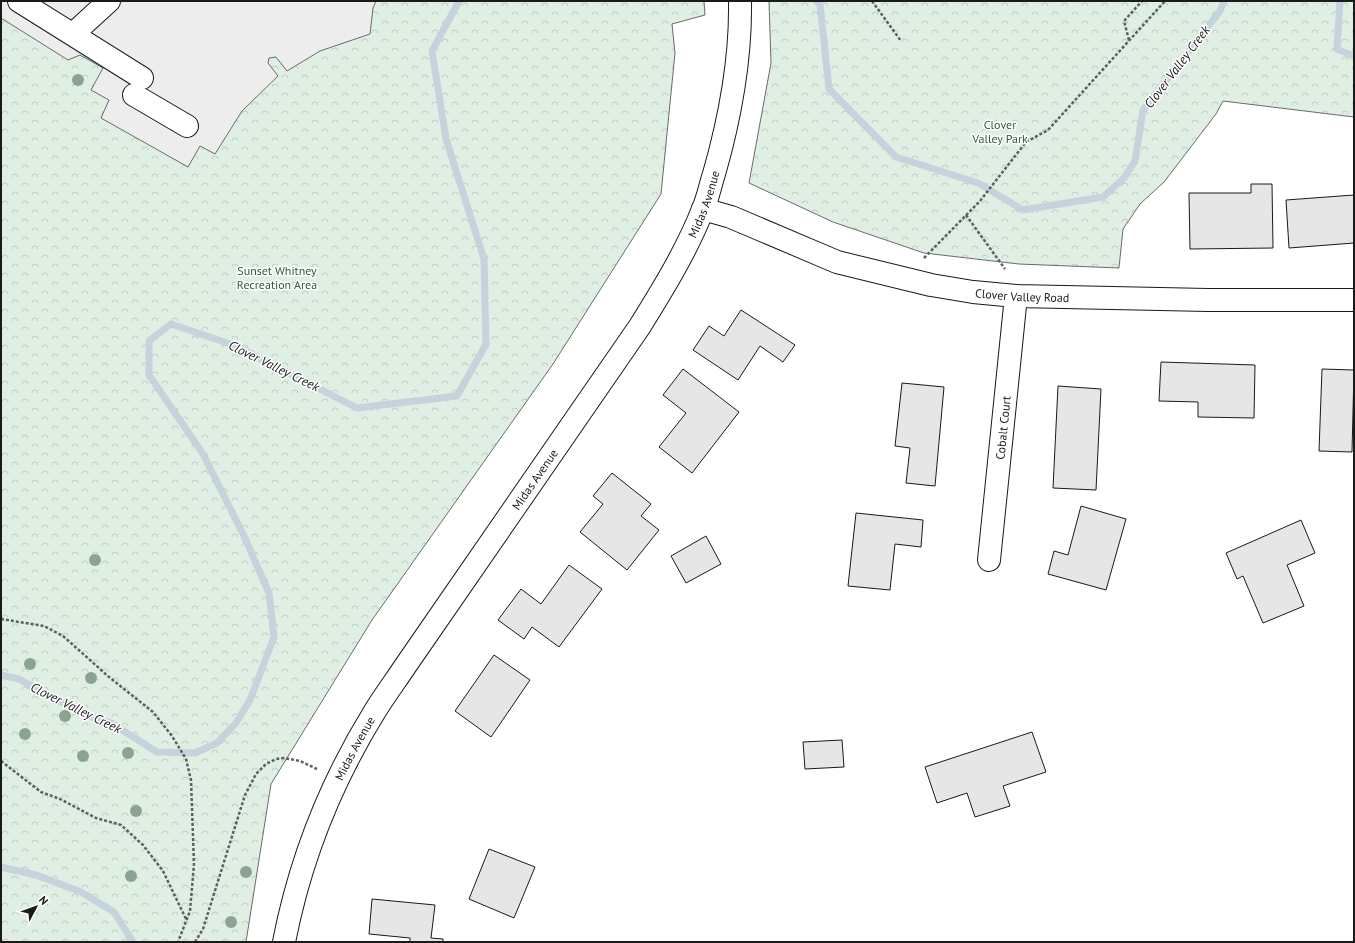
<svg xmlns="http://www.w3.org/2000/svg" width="1355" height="943" font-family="'PT Sans',sans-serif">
<defs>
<pattern id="forest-crowns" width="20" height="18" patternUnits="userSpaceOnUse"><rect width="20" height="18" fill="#e0efe3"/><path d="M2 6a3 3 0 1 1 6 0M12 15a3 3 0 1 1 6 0" fill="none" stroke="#c0ccc2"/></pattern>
</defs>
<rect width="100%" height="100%" fill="#fff"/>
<g fill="url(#forest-crowns)" stroke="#6a6a6a">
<path d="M1,1H704L705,15L672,24L675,53L661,194L553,364L372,620L271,784L246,942H1Z"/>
<path d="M769,1H1354V117L1223,101L1216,114L1164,182L1140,204L1123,229L1119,268L1019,264L924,253L833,222L749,183L771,63Z"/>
</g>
<path fill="#ededed" stroke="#6a6a6a" d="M1,1H376L373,8L370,34L320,51L287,71L276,57L269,58L268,63L278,76L242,111L215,154L200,146L188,167L101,118L109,100L91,90L103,68L80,55L68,60L1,18Z"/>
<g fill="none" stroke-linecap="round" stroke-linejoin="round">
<g stroke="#c6d2dc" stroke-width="7">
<path d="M816,1L820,4L829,89L896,157L978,183L1023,210L1103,197L1124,178L1135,161L1143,110L1220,11L1224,1"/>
<path d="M1340,1L1337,49L1354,56"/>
<path d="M1,675L19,679L49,696L92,717L111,723L157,752L195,753L217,743L236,723L250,700L274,637L269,593L244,536L203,454L149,375V341L171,324L236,346L357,408L457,396L486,344L484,259L446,139L432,51L459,1"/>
<path d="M1,867L36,875L81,892L114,912L133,942"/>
</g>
</g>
<g fill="#e6e6e6" stroke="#1a1a1a">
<path d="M1251,184H1272L1273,248L1190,249L1189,193H1251Z"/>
<path d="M1354,195V243L1289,248L1286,200Z"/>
<path d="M741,310L795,345L783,362L760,346L738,380L693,350L709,326L724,336Z"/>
<path d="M1161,362L1255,365L1254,418L1198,417V402L1159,401Z"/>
<path d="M683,369L739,412L692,473L659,447L686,413L663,395Z"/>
<path d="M1322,369L1354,370L1352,452L1319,451Z"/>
<path d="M902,383L944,387L935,486L906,483L910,448L895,446Z"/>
<path d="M1058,386L1101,389L1096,490L1053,488Z"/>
<path d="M612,473L651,504L641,516L659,530L627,570L580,532L603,504L593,496Z"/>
<path d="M1081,506L1126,519L1106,590L1048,574L1054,551L1068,555Z"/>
<path d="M856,513L923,520L921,547L895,544L890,590L848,586Z"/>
<path d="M1301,520L1315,553L1287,565L1304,606L1263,623L1243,576L1237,579L1226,553Z"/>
<path d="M706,536L721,564L686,583L671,556Z"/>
<path d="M569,565L602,589L559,647L532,627L524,639L498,620L521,589L541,604Z"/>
<path d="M494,655L530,680L491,737L455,711Z"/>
<path d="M1032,732L1046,772L1003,786L1010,806L975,817L967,793L937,803L925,767Z"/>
<path d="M842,740L844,767L805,769L803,742Z"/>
<path d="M489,849L535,867L514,918L469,899Z"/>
<path d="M372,899L435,905L431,938L443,939V942H410V938L369,934Z"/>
</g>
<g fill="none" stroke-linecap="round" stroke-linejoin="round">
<g stroke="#1a1a1a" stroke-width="24">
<g id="minor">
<path d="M19,1L142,78"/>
<path d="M73,34L109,1"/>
<path d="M134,95L187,126"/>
<path id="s1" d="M703,209L731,217L837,262L931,285L973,292L1016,296L1208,300H1354"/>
<path id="s2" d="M989,560L1016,296"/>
<path id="s3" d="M284,942C300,860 331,782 375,711C385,695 396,680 406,665L640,326C663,289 687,250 703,209C708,198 710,186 714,174C730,118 741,60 740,1"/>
</g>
</g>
<g stroke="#5f5f5f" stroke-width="2.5" stroke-dasharray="3 2" stroke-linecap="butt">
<path d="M872,1L901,41"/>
<path d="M1129,40L1124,21L1142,1"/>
<path d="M966,215L1005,269"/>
<path d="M924,258L980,201L1026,142L1048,130L1165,1"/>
<path d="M1,619L44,626L63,636L109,677L153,712L172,736L186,759L191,780L194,864L190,911L178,942"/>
<path d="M1,761L41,792L60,799L96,818L121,825L143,845L163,871L186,919"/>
<path d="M195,942L203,929L245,795L256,774L266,764L276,759L284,758L300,761L317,769"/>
</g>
<use href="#minor" stroke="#fff" stroke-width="22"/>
</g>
<g fill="#8aa48f">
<circle cx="78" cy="80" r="6"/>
<circle cx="95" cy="560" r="6"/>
<circle cx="30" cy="664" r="6"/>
<circle cx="91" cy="678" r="6"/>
<circle cx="65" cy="716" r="6"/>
<circle cx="25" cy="734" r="6"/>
<circle cx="128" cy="753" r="6"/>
<circle cx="83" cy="756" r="6"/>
<circle cx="136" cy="811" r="6"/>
<circle cx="246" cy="872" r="6"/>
<circle cx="131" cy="876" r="6"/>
<circle cx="231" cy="922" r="6"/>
</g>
<g text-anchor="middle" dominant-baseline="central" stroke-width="3" stroke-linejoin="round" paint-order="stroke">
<g font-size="12" fill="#2b5a34" stroke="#fff">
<text x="1000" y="124">Clover<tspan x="1000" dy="14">Valley Park</tspan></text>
<text x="277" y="270">Sunset Whitney<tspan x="277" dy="14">Recreation Area</tspan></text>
</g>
<g font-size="12" fill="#1a1a1a" stroke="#fff">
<text stroke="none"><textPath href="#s3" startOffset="855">Midas Avenue</textPath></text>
<text stroke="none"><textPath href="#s1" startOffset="333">Clover Valley Road</textPath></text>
<text stroke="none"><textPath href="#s2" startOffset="133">Cobalt Court</textPath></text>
<text stroke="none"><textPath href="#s3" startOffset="531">Midas Avenue</textPath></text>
<text stroke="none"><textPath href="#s3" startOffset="207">Midas Avenue</textPath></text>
</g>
<g font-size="13" font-style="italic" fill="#1a1a1a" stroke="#fff">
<text transform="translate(1177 67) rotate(-53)">Clover Valley Creek</text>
<text transform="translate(274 366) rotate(26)">Clover Valley Creek</text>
<text transform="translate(76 708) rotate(26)">Clover Valley Creek</text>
</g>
</g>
<rect width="1355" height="943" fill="none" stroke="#1a1a1a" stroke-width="4"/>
<g transform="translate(36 907) rotate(49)" stroke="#ffffff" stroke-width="3" paint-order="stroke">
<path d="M0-3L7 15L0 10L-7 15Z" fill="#1a1a1a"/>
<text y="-6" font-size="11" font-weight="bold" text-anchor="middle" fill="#1a1a1a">N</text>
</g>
</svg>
